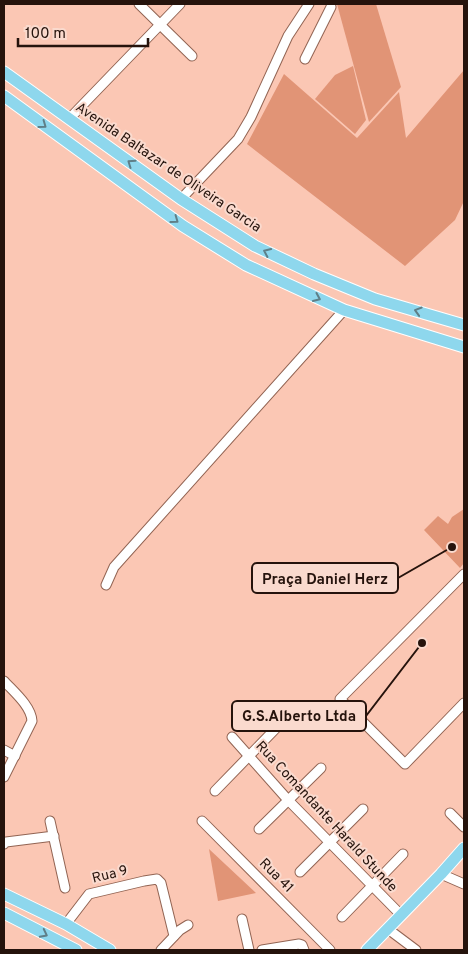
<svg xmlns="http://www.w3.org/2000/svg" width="468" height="954" font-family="Overpass,sans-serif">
<rect width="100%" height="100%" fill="#fbc7b4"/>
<g fill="#e19476">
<path d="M337,4H376L401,87L369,122Z"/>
<path d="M353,66L366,120L355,134L315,99L335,75Z"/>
<path d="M464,70V201L455,220L405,266L247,144L284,74L357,138L399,92L406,138Z"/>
<path d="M464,509V563L460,568L424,530L438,516L448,524L452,517Z"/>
<path d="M209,849L256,893L218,901Z"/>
</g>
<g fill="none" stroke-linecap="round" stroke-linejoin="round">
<g stroke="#926453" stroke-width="11">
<g id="minor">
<path d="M139,4L192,56"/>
<path d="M305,59L331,7"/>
<path d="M69,119L180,4"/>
<path d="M181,199L238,139L251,117L288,36L309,4"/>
<path d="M464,574L340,699L405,764L464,703"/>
<path d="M106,585L114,567L344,310"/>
<path d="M4,681C14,692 31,706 32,721L4,777"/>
<path d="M232,737L288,800L401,915"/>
<path d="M4,750L15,756"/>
<path d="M215,791L284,720"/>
<path d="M450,813L464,827"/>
<path d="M50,821L65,888"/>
<path d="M202,821L330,950"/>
<path d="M259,829L321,768"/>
<path d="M4,844L6,842L54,836"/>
<path d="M300,872L363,809"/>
<path d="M441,874L464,884"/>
<path d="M342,917L403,854"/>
<path d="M242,919L249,950"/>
<path d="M66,924L89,894L144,881L157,879L161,883L174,936"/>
<path d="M388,929L416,950"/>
<path d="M161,950L180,930L188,925"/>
<path d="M262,950L299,944L302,945L304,950"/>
</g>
</g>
<g stroke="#fff" stroke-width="13">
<g id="major">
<path d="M4,72L181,199L255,246L314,274L375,299L464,325"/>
<path d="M4,96L183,226L246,265L344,310L464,347"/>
<path d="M4,894L66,924L110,950"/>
<path d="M4,913L76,950"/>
<path d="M367,950L441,874L464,848"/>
</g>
</g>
<use href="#minor" stroke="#fff" stroke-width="9"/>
<use href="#major" stroke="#8ed7ed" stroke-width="11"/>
</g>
<defs><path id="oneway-chevron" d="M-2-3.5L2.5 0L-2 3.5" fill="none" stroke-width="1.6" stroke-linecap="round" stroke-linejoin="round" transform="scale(1.25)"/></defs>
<g stroke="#5f7f88">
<use href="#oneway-chevron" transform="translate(43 125) rotate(36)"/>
<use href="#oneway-chevron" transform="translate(131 163) rotate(-145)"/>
<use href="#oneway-chevron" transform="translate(175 220) rotate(36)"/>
<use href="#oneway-chevron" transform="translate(267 252) rotate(-155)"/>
<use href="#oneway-chevron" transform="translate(317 298) rotate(24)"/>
<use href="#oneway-chevron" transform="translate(418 311) rotate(-163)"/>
<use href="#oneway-chevron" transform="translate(44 934) rotate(27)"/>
</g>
<g text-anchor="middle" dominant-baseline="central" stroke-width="4" stroke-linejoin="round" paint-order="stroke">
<g font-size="14" fill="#25130c" stroke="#fadace">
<text transform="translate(168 168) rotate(34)">Avenida Baltazar de Oliveira Garcia</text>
<text transform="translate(326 817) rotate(47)">Rua Comandante Harald Stunde</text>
<text transform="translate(110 875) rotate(-14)">Rua 9</text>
<text transform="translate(276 876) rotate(45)">Rua 41</text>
</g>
</g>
<path fill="none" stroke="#25130c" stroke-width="2" d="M452 547L398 578M422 643L366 716"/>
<g fill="#25130c" stroke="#fadace" stroke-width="2">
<circle cx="452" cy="547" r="5"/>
<circle cx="422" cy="643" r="5"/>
</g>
<g fill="#fadace" stroke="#25130c" stroke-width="2">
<rect x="252" y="563" width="146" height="30" rx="5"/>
<rect x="232" y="701" width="134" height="30" rx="5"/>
</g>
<g font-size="15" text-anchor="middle" font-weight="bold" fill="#25130c">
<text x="325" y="584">Praça Daniel Herz</text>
<text x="299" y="721">G.S.Alberto Ltda</text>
</g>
<rect width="468" height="954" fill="none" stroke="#25130c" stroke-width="10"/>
<path d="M18 38v8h130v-8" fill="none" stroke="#25130c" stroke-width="2.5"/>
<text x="25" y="38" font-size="15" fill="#25130c" stroke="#fadace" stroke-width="4" paint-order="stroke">100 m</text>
</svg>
